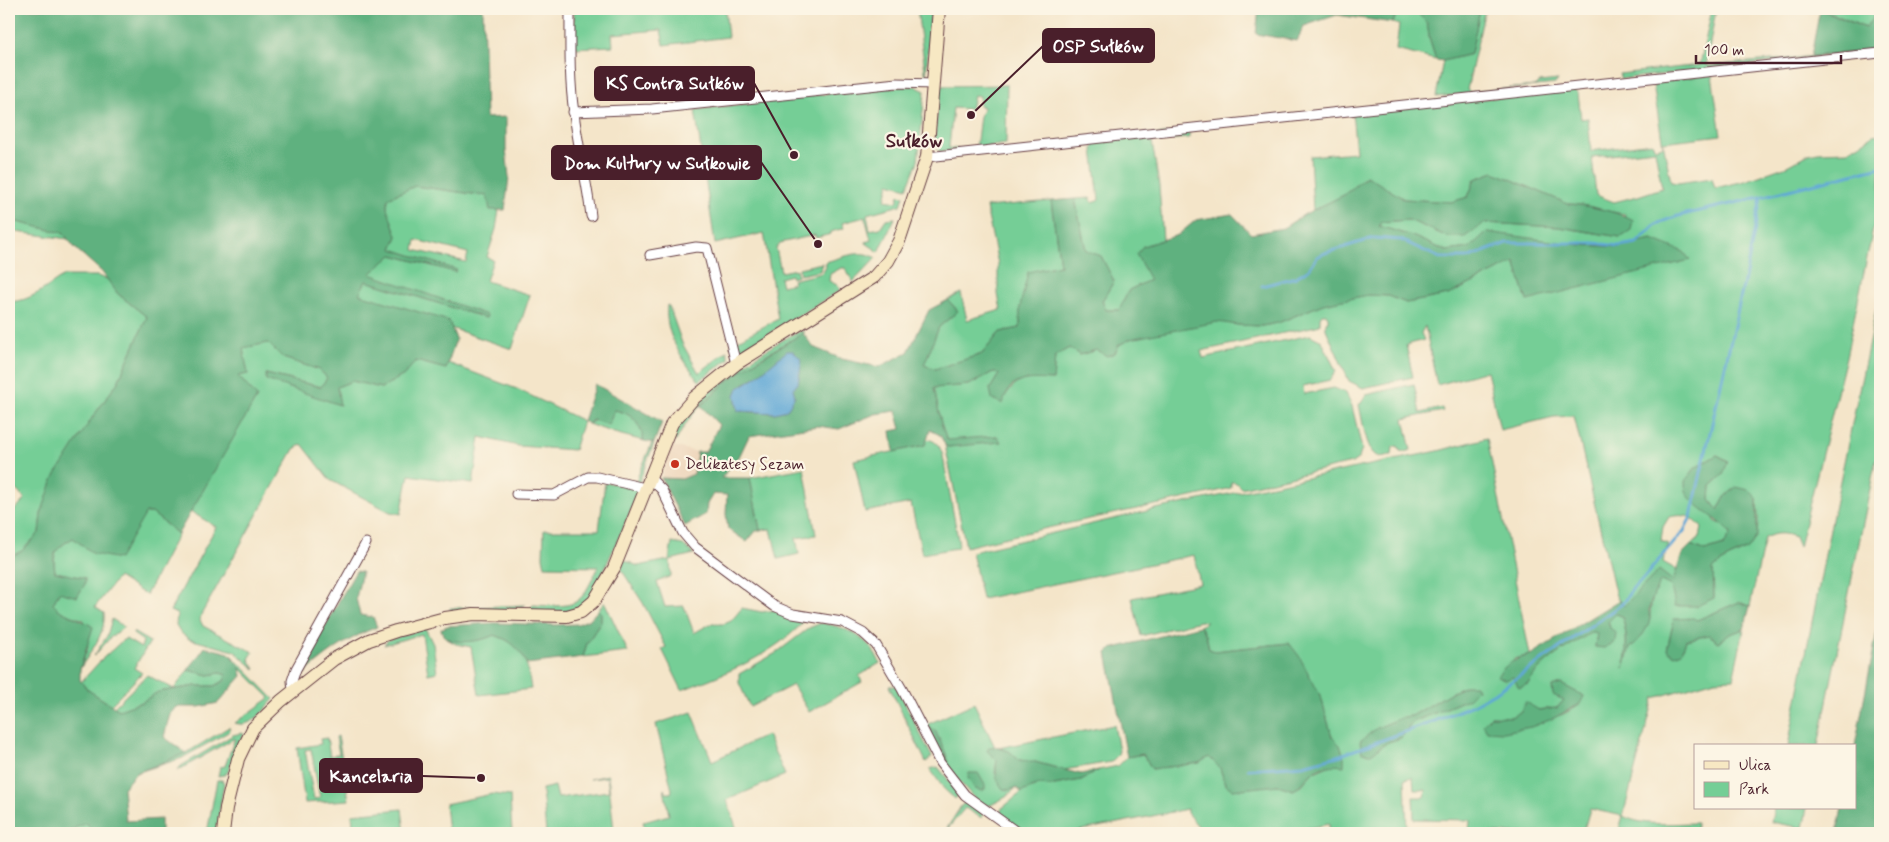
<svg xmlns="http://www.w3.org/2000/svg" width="1889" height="842" font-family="Mynerve,sans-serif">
<rect width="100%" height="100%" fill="#fcf5e5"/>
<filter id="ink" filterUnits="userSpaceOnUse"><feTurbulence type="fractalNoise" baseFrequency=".02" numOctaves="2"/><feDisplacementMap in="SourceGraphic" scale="10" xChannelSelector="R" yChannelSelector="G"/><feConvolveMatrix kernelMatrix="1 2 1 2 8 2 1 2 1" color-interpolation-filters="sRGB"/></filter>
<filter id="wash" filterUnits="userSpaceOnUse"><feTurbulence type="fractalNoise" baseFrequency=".0096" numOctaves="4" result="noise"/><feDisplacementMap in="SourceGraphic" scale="20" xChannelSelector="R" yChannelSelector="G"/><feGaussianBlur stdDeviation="1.12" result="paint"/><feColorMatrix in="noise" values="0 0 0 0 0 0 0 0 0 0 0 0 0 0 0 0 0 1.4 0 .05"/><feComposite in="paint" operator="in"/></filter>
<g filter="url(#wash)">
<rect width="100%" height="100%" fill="#f4e5c9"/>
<path fill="#eed6bb" d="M672,446L697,452L694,474L682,479L661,478Z"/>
<g fill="#74ce96" stroke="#5f7660" fill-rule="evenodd">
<path d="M574,9H725L728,37L664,45L661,30L612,34L613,46L574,48Z"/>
<path d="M917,9H931L926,78Z"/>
<path d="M1398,9H1413L1427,23L1430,41L1436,60L1396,50L1399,25L1393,23Z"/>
<path d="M1480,9H1485L1467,90L1470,92L1535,86L1540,82L1558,80L1555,84L1436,97L1443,61L1471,54Z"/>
<path d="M1712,9H1716L1706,66L1880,50L1621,79L1619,74L1700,65Z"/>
<path d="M1822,9H1880V18L1876,14L1866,28Z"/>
<path d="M1712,75L1721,135L1663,142L1671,182L1678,183L1712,178L1715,188L1745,181L1787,166L1809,154L1818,152L1848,151L1874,135L1880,134V196L1846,357L1799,547L1795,537C1784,533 1776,532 1765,538L1750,606L1739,602L1697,620H1674L1667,650L1686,640L1709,635L1719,642L1730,634L1744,629L1733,679L1715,680L1654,698L1623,816C1644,827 1674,823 1697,823L1695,833H1618L1623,816L1590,809L1583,833H1469L1470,820L1414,819L1413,797H1425L1426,790H1414L1413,777L1405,779L1407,833H1329V824L1299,830V833H1204L1187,813V809L1068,833H1027L1001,814V809L1022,792L1039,785L1049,786L1081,780L1099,770L1118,766L1127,757L1143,754L1152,769L1199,763L1209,757L1220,768L1225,784L1233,789L1278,785L1293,790L1301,786L1312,773L1333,764L1340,745L1332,737L1321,697L1289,643L1215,651L1209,649L1206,635L1200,626L1207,622L1200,621L1141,636L1132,598L1200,584L1194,555L982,599L972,552L1156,509L1438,451L1487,438L1530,655L1514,659L1513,677L1528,684C1541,660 1570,646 1592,632L1597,633L1595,647L1610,628L1608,621L1616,614L1622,616C1627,632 1627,647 1625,663L1630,647L1650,620C1649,610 1654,587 1661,581L1714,598L1713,569C1720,562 1727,559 1736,555C1763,543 1758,523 1757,498H1724L1718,510L1710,500L1711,486L1723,475L1727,460L1717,455L1695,468L1715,521L1725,526L1731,535L1724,545L1705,551L1691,545L1700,537L1702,528C1691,515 1685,514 1669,517L1663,527L1661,541L1668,544L1663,562L1677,570L1673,582L1659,571L1624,607L1616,596L1574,416L1554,417L1500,430L1487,371L1437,385L1425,326L1421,333L1424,340L1406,345L1413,377L1363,388L1349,381L1326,329V322L1328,321V317L1326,314H1322L1320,317V325L1316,326L1201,351L1203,358L1310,335L1322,341L1336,371L1330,380L1303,386L1304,394L1334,388L1346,393L1352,406L1362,449L1359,458L1352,463L1241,488L1235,482H1231V488C1142,509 1053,525 966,547L945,445L948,447L1000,441L997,436L947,441L941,423L934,388L969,385L993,372L999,374L990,389L1005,396C1020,375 1029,379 1053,380L1055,356L1069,348L1080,355L1096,350L1115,353L1119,345L1130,339L1147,335L1218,321L1238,325L1262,326L1278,323L1323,304L1344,299L1368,295L1389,296L1406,303L1448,295L1515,262L1527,301L1652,239L1620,247L1580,245L1469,248L1446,251L1412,236L1378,226L1381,222L1409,220L1448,237L1484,223L1559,227L1620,237L1625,214C1606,212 1588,204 1568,204L1494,172L1475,179L1468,197L1451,202L1404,199L1366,176L1344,195L1313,210L1310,156L1356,152L1352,112L1573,90L1578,93L1581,119L1588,118L1591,151L1652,143L1655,148L1663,146L1653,85L1665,80ZM1655,150L1662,188L1638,196L1614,202L1596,195L1592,157ZM1560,684L1584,696C1569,726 1512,722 1483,724L1491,716L1511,717L1522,711L1557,708L1564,700L1552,687ZM1468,685V699L1413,722L1401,738L1388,742L1403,717L1412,716L1450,693Z"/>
<path d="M1007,85L1006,144L976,148L980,116L984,107L979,106L980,96L974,95L972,105L969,109L953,108L949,148L964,149L941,152L934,146L939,86Z"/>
<path d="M915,86L925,91L918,161L907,188L889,183L885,200L897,202L899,195L904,196L901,205L867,214L870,230L880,228L886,219L895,218L879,252L866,243V242L871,240L865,217L842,223L844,228L831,232V234L816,238L815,235L780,243L776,248L781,272L796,269L798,276L792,278L791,275L780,278L782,286L793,283L792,280L822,273L826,266L825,262C842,258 860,248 876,258L853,282L845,268H841L830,274L829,281L837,285L841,290L738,353L735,349L734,342L778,319L764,233L715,244L695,110L867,89Z"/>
<path d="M1189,131V138L1152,141L1159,186L1163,240L1143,246L1150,280L1129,290L1119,310H1106L1102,301L1114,281L1101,256L1086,251L1075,199L1090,198L1093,203L1099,200L1093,149L1095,142Z"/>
<path d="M415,186L488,196L490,209L499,210L496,229L487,257L493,260L486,281L530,295L512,349L451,328L448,321L358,294L366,281L486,318L487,316L369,274L392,255L455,272L456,270L392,249L397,236L387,208L388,198ZM416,240L468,253L466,262L414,250Z"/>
<path d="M1051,201L1060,265L1020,307V328L1000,332L982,354L935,369L923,366L939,327L958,311L948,300L961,293L967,320L1001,310L998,294V264L986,207Z"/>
<path d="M9,220L63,233L68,239L9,231Z"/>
<path d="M822,263L820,271L800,275L799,268Z"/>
<path d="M64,276H97L107,279L118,294L147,317L118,382L92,418L41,514L39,533L22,551L9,557V516L25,499L9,483V410L11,402L9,392V301C27,304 49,285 64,276Z"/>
<path d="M1880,290V460L1876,459L1818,746H1788L1830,529Z"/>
<path d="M667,305L669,306L682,343L699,373L727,351L729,359L699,381C682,358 664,335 667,305Z"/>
<path d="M801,331L805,332C757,359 701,390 676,441L673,440C678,404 768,345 801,331Z"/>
<path d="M268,343L283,358L320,370L327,378L322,387L266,374L339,405L337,387L352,381L381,388L404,375L416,361L446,369L448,363L517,389L583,421L574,450L518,446L480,437L473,484L409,475L401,514L390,512L330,480L302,444L294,449L201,615L200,620L203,626L253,652L249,659L255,669L234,651L189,639L181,633L176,625L177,614L170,611L216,527L190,511L257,397L237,375L248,374L242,348Z"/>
<path d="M1414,384L1420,413L1442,408L1443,411L1404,419L1411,450L1404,452L1400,451L1398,446L1393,447L1392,455C1388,455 1381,458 1377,456C1366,452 1362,416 1359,405L1366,395Z"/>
<path d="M614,410C633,413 640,424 644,441L614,433L588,424Z"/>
<path d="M927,439C937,441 940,446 943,456L959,545L957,548L922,554L911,503L865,512L854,460L925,445Z"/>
<path d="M652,443H654L639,482L635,483Z"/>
<path d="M804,468L816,535L796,538L799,554L778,559L771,529L760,530L750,478Z"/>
<path d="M605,482L636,488L638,495L595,590C592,594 589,599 585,603C570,615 545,612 527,611L533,605C578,607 579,608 598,567L545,566L543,557L544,530H599Z"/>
<path d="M146,513H152L178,534L146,595L118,577L95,607L104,613C106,634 90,652 80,669L88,647L84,620L58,611L53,604L59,592L85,578L55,572C53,551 55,549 73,538L94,554Z"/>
<path d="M672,543L683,545L694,554L670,560L671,576L657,582L665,607L684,606L694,633L710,624H724L731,621L742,608L762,612L775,610L803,621L802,624C794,631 787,638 778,644C749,665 715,677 682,690L662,649L666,647L643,603L621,569L624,560L638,566L669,560Z"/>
<path d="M604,603H605L628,652L583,657L587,643L601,622V613L598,610Z"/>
<path d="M525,605C509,615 469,611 450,610V608Z"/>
<path d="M112,619L124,627L110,638L94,656L107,636Z"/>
<path d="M821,623C847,627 870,638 880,663L859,676L862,682L809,712L793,685L750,707L739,683V674L776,653L809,628Z"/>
<path d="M425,628L433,644L437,672L428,674L422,634L384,645L388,640Z"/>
<path d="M133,632L150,642L134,668L142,673L111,705L88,690L81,682L102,659L123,640L126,639L141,648L143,641L133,634Z"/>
<path d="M494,635C524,644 527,661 531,689L479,695L471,647L456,644L447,639C462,642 480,642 494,635Z"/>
<path d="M229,653L274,699C264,710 252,729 235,723L270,698L240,668Z"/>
<path d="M188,670L209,675L220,673L226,675L224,681L214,686H196L158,692L142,702L120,710L114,707L147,675L174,689Z"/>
<path d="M889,686H896L932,757L926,762Z"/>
<path d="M974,703L995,747H989L997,760L995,773L1009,790L1016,788L1006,797L989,806L976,800L947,768L946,754L935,731L928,728L926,725Z"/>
<path d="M692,712L712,761L767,735L785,775L727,800L738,833H646L643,822L669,815L664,789L666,793H671L672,790L656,724Z"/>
<path d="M1114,725L1119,750L1118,755L1111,762L1064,770L1035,762L1019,760L1009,751L998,748Z"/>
<path d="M229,727L230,731L182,758L136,773L186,753Z"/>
<path d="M241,733L244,734L228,772L224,775L218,776L220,767L225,766L235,738L177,771L181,766L233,735Z"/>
<path d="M338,736L349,800L305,803L297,748L321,744L320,739L327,738L330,756L339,754L336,737ZM311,749L320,798L314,799L305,750Z"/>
<path d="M938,767L958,792V796L955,799L944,789L930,769Z"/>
<path d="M608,775L614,830H620L621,833H546L542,789L555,786L558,798L609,791L607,777L590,779Z"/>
<path d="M217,780H222L224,783L216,833H207Z"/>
<path d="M492,794L510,796L512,833H448L445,804Z"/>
<path d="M966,802L983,814L982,818L965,808L944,833L961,806Z"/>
<path d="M1774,808H1807L1803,828L1771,822Z"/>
<path d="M402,809L405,833L353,825L352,814Z"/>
<path d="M88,822L93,833H68L70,830Z"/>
</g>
<g fill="#5fb17f" stroke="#546855" fill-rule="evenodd">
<path d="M9,9H483L486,118L506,117V150L509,177L505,210H490L487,196L415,186L388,198L387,208L397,236L392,249L457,270L455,272L392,255L370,274L487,315L486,318L366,281L359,294L449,321L456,339L446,369L416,361L404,375L381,388L352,381L337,387L340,405L266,380V374L321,387L327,378L320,370L283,358L268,343L243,348L248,374L238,376L257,397L178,534L152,513H146L119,559L94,554L73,538C55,549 52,552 55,572L85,578V584L77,597L59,592L53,604C63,616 80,617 93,627L80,669V680L88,690L119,710L142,702L158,692L196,686H214L224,681L226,675L220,673L209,675L188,670L205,647L229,653L240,668L242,676L218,703L199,707H176L170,714L164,737L186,753L136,773L123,788L126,821L161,819V833H93L87,823L70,830L68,833H9L10,821H9V557L22,551L39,533L41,514L53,479L92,418L118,382L147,317L118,294L102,272L75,248L63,233L9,220Z"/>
<path d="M1259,9H1398L1393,23L1337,15L1304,26L1297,41L1256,34Z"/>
<path d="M1413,9H1480L1471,54L1443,61L1436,60L1430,41L1427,23Z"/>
<path d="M1820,9L1865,28L1876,14L1880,18V50L1811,56Z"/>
<path d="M1494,172L1568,204C1582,204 1623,213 1633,220L1631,230L1620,237L1559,227L1484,223L1465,237H1448L1409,220L1381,222L1379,226L1412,236L1446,251L1469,248L1487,232L1580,245L1619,247L1652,239L1684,252L1690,260L1527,301L1515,262L1448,295L1406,303L1389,296L1368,295L1323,304L1278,323L1262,326L1238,325L1217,322L1130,339L1119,345L1115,353L1107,356L1096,350L1080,355L1069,348L1055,356L1053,380C1029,379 1009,376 1003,404L992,399L990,389L999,374L993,372L969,385L934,388L941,423L947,440L997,436L1001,442L948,447L945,445L940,435L930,430L925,445L894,452L891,431L901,429L896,411L875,414L839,429L818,426L749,436L739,457L721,478H750L760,530L756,531L747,542L728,529L726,514L727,495L713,494L707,504L706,514L685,526L661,478L682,479L694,474L697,452H705L719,425L701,406L725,383L748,366L803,333L813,347L842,359L879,367L908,352L929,310L948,300L958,311L939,327L924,365L935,369L982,354L1000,332L1020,328V307L1028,272L1060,265L1051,201L1075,199L1086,250L1101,256L1114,281L1102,301L1106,310H1119L1129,290L1150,280L1136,254L1143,246L1178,235L1196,220L1232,214L1251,234L1283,228L1305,214L1344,195L1367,176L1404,199L1451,202L1468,197L1475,179ZM757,376L775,413L738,411C733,386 737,388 757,376Z"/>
<path d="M595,384L662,422L654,443L644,441C640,424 633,413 614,410L609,425L593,420L588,424L583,421Z"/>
<path d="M1717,455L1728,461L1723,475L1711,486L1710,500L1718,510L1724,498L1736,487L1749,490L1757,498V536L1748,549L1723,561L1713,569L1714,598L1697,606H1675L1671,586L1661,581C1657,585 1650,604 1649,610C1649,613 1650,616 1650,618C1649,627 1638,644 1630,647L1624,668C1627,650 1628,634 1622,616L1616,614L1608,622L1610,628L1616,633L1615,642L1604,648L1595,647L1597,633L1592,632C1570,646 1541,660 1528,684L1519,688L1513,677L1506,680L1497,676C1506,663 1516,659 1530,655L1619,600L1624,606L1659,570L1673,581L1682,554L1691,545L1705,551L1724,545L1731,534C1723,521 1691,505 1687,493C1685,489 1685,485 1685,481L1695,468Z"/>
<path d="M356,571L362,572L356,598L360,615L373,617L377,627C347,638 323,657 299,678H297L296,676Z"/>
<path d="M1739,602L1750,606L1744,629L1730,634L1719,642L1709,635L1686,640L1682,652L1675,655L1667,650L1674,619L1693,618L1697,620Z"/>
<path d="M598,610L601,613V622L587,643L583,657L527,664C519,648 511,640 494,635C481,642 445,648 441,629L447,626L495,623L557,625L578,624L590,619Z"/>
<path d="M1880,616V833H1837L1842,808H1855V746Z"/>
<path d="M1200,626L1206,635L1209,649L1215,651L1289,643L1299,656L1321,697L1332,737L1340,745L1344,757V766C1334,764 1319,766 1310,775C1304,781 1302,786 1293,790L1278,785L1233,790L1225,784L1220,768L1209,757L1199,763L1152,769L1143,754L1127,757L1107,653L1111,649Z"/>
<path d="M1561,684L1584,696L1580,704L1552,719L1531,727L1503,732L1487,731L1483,724L1491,716L1511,717L1522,711L1525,702L1539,710L1557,708L1564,700L1553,695L1552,687Z"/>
<path d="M1468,685H1475L1477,690L1468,699L1413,722L1401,738L1388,742L1371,754L1362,753L1360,741L1377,728L1403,717L1412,716L1450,693Z"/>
<path d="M928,728L935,730C940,742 949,755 947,768L939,756Z"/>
<path d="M989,747H995L1009,751L1019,760L1035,762L1064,770L1081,774L1099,770L1081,780L1049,786L1039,785L1022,792L1016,788L1009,790L1003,789C995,779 995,772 997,760L987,751Z"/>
<path d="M969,773H978L985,785V789L982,791L975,789L968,778Z"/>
</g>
<path fill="#5fa7d6" stroke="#546380" d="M787,351H793L802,360L798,384L793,388L795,396L787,410L775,413L738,411L735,395L738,388L757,376Z"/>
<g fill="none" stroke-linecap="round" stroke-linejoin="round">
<g stroke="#5fa7d6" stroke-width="3">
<path d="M1262,286L1296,277L1309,269L1317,257L1325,253L1374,238L1401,240L1440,258H1467L1507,243H1594L1619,246L1637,243L1656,224L1678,216L1761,197"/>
<path d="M1248,769L1303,765L1338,756L1427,724L1473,705L1501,689L1622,604L1633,588L1639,583L1684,531L1691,517L1746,273L1761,197L1880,167"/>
</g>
</g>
</g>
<g filter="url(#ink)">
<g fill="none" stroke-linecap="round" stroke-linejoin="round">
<g stroke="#643d43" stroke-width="11">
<g id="street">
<path d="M570,9C570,43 569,79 574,113C578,147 587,181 591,216"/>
<path d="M573,112L652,109L897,83L933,84"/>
<path d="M927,157L1880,53"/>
<path d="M650,255L696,247L707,248L736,364"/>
<path d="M650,478L662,490L683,533L695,547L774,606L793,614L842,622L863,633L876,645L902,689L940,763L965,795L1018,833"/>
<path d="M516,494L554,495L588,477H597L645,488"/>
<path d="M293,690L292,681L296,669L366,543"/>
</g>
</g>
<g stroke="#643d43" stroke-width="14">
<path id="secondary" d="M223,833L226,808L238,759L253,728L281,701L334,659L369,640L396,631L445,618L474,614L567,616L581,612L594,601L600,591L614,568L672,423L694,398L736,364L874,277L888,261L899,241L927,157L939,9"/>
</g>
<use href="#street" stroke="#fff" stroke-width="9"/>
<use href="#secondary" stroke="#f7e8c3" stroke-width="12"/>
</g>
</g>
<circle fill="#c8321e" stroke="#fcf5e5" stroke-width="2" cx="675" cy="464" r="5"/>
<g text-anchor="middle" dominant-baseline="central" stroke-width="4.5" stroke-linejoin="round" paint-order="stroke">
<g font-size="16" fill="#4a1f2b" stroke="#fcf5e5" text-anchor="start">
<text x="685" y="464">Delikatesy Sezam</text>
</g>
<g font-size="19" font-weight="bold" fill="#4a1f2b" stroke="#fcf5e5">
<text x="914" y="141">Sułków</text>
</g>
</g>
<path fill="none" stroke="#4a1f2b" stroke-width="2" d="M971 115L1043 46M794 155L754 83M818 244L761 162M481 778L422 776"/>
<g fill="#4a1f2b" stroke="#fcf5e5" stroke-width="2">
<circle cx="971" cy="115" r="5"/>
<circle cx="794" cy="155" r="5"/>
<circle cx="818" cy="244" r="5"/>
<circle cx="481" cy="778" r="5"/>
</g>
<g fill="#4a1f2b" stroke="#4a1f2b" stroke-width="2">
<rect x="1043" y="29" width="111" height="33" rx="5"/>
<rect x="595" y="67" width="159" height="33" rx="5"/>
<rect x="552" y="146" width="209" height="33" rx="5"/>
<rect x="320" y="759" width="102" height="33" rx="5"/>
</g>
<g font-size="18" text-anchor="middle" font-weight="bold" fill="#fff">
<text x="1098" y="52">OSP Sułków</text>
<text x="675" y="89">KS Contra Sułków</text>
<text x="657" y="169">Dom Kultury w Sułkowie</text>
<text x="371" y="782">Kancelaria</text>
</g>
<rect width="1889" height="842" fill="none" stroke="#fcf5e5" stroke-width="30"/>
<rect x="1694" y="744" width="162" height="65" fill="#fcf5e5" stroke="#b59f9b"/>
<rect x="1704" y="761" width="25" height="8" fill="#f7e8c3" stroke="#b59f9b"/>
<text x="1739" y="770" font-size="15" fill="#4a1f2b">Ulica</text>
<rect x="1704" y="782" width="25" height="15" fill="#74ce96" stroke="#b59f9b"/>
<text x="1739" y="794" font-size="15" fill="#4a1f2b">Park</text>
<path d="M1696 55v8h145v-8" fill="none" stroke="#4a1f2b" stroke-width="2.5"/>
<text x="1704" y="55" font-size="15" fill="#4a1f2b" stroke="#fcf5e5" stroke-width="4" paint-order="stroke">100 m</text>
</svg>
